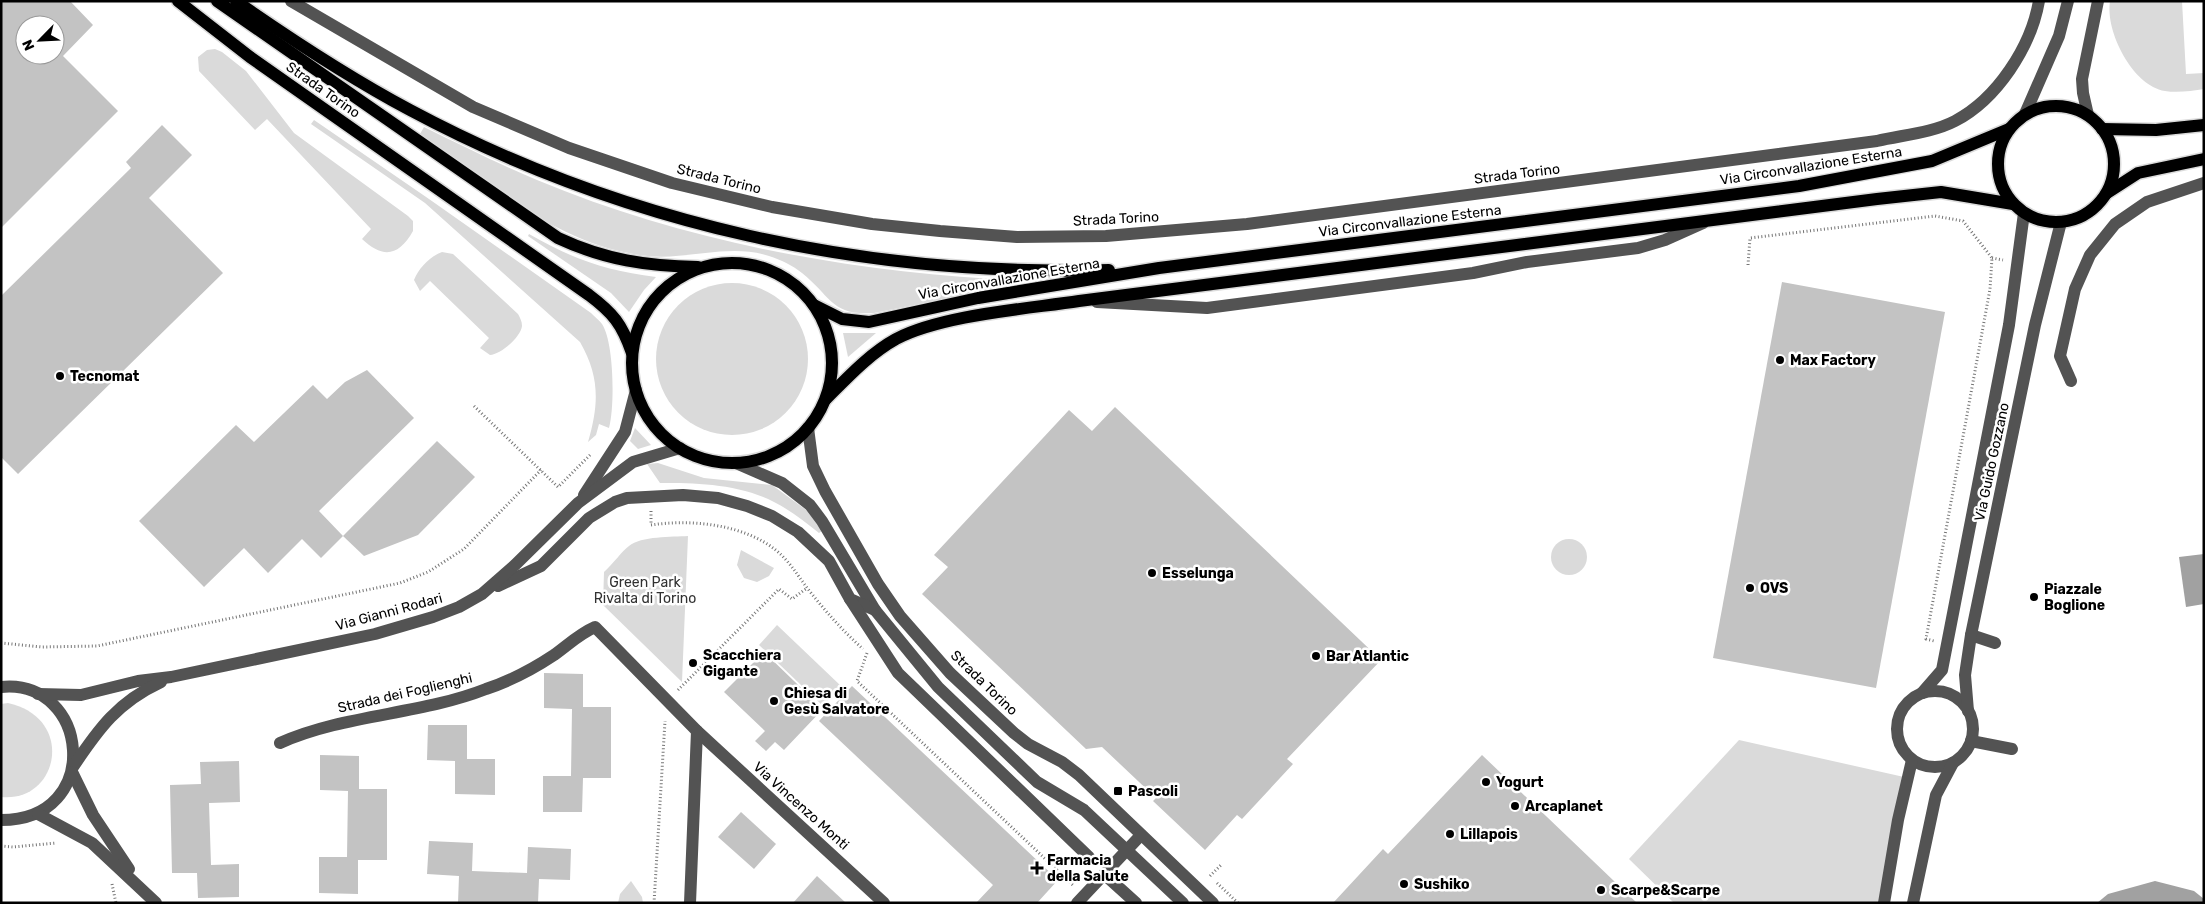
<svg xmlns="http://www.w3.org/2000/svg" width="2205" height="904" font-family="Rubik,sans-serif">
<rect width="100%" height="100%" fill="#fff"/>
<g fill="#dadada">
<path d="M2110,1H2182L2186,74L2204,73V89C2192,91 2177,93 2165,91C2133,86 2105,32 2110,1Z"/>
<path d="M215,49L222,52L246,71L294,133L408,216L413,221V231C399,256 383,259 362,239L371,229L267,119L255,130L199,71L198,57L207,50Z"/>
<path d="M314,120L429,199L591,313C594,316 599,320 602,324C614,342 615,406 609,428L599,424L596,435L588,442C599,404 600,377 580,342L425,203L311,124Z"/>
<path d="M424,127C461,145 499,164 537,180C693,245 863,274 1031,281L874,313C831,316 831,296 802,273C792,265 781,260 769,256C729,243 688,260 648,256C559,247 490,184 420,134Z"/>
<path d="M529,234C572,259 607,271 656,277L644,290L629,312L611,293L528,236Z"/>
<path d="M442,252L453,254L518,314C520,318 522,321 522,326C521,337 500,355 490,355L480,348L489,338L430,281L420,291L414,280C419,268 429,257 442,252Z"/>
<circle cx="732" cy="359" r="76"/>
<path d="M843,333H876L848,357Z"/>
<path d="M635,428L651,445L638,449L630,441Z"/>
<path d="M658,463L704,478L772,485L809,512L823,530L819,533C805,522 790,510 774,502C739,484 698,483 660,483L647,464Z"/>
<path d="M688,536L682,682L603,605L604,572C613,564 622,551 629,546C641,536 672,537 688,536Z"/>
<circle cx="1569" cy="557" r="18"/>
<path d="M741,550L774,568L769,576L757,582L744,578L737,565Z"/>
<path d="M777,625L841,686L823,706L759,645Z"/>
<path d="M8,703C76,718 59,803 1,797V704Z"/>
<path d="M1739,740L1904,777L1879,903H1674L1629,859Z"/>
<path d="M631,881L642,897L643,903H618L620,894Z"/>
</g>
<g fill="#a1a1a1">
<path d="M2204,554V604L2186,607L2179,557Z"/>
<path d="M2155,881L2194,891L2204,899V903H2097L2108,894Z"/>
</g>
<g fill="#c3c3c3" fill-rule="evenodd">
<path d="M1,1H70L93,25L63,56L118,111L1,228ZM25,25H55V55H25Z"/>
<path d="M162,125L192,155L149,198L223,273L18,474L1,457V296L131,168L126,162Z"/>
<path d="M1782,282L1945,312L1876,688L1713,658Z"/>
<path d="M367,370L414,418L319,511L343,536L321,558L302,539L268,573L244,548L204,587L139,521L236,425L254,442L313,385L327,399L345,382Z"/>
<path d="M1115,407L1381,660L1287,759L1293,764L1242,819L1237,815L1205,850L1153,801L1156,798L1102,747L1086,749L922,594L948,567L934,555L1069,410L1092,431Z"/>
<path d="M437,441L475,477L418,535L364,556L343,536Z"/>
<path d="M764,652L823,709L784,750L775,742L766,751L755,741L765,731L724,692Z"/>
<path d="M544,673L583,674V707H611V778H583L582,812H543V776H571L572,709L544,708Z"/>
<path d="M852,686L1058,880L1037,903H976L993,885L819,721Z"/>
<path d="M428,725H467V759H495V795L455,794V761L427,760Z"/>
<path d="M320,755L359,756V789H387V860H358V894L319,893V857H347L348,791L320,790Z"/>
<path d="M1482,755L1637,903H1333L1383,849L1388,854Z"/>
<path d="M239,761L240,802L209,803L211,865L239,864V897L198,898L197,873H172L170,785L201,784L200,762Z"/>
<path d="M741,812L776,844L754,869L718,837Z"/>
<path d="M429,841L473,843L472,871L527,873L528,847L571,849L570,880L539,879L538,903H458L459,876L427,874Z"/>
<path d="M817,876L846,903H793Z"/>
</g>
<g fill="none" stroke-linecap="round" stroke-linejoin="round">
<g stroke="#dbdbdb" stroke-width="15">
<g id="major">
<path d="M178,1L250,57L589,295C613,313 622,324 632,353"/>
<path d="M217,1L558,238C605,260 647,266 698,267"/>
<path d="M236,1C292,40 350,78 410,110C625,225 866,277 1109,270"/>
<circle cx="2056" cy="164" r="58"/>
<path d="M2102,129L2156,130L2204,125"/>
<path d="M2107,193L2138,173L2204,159"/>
<circle cx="732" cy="363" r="100"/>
<path d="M814,305L842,319L869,322L978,298L1159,268L1799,186L1932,161L2009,129"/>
<path d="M826,399C847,378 869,354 896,339C942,315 1026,309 1079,301L1877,199L1941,192L2013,204"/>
</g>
</g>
<g stroke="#757575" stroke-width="3" stroke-dasharray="1 2.5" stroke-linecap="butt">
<path d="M1992,258L2003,260"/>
<path d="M1748,265L1750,238L1935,216L1963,221L1992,258L1990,289L1926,639L1934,641"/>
<path d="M474,406L558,487L591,454"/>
<path d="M651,511V525C691,519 744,524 777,551C790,562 798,576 808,589C825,611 843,631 863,649"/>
<path d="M1,643L42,647L97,646L400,583L428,572L464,549L541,470"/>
<path d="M867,653L857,681L1074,886"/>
<path d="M678,690L779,589L792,599L807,588"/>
<path d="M1,846L13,847L56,843"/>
<path d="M1210,876L1222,864"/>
<path d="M1217,883L1238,903"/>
<path d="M112,884L116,903"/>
<path d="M654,903L665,721"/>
</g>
<g stroke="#535353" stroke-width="12">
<path d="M291,1L473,107L569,148L672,183L772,207L872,224L940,231L1017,237L1106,236L1247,224L1877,141C1902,135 1932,133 1955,121C1997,99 2031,47 2039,1"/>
<path d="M2025,114L2059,36L2068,1"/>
<path d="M2088,115L2083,93L2082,79L2098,1"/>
<path d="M1097,302L1207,308L1473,273L1527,262L1638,248L1665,240L1703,223"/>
<path d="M2071,381L2060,356L2075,289L2090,255L2115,224L2147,202L2204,183"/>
<path d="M808,428L813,466L825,491L878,584L900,616L950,673L1014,733L1028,744L1062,762L1079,775L1213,903"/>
<path d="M736,463L782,483L810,505L822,521L875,610L938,687L1037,782L1084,810L1183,903"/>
<path d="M584,495L625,432L636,390"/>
<path d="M498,586L541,566L589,518L615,502L627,498L683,495L718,498L747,506L772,516L798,532L829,561L850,599L875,610"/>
<path d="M850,599L898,673L1089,857"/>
<path d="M1971,635L1995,643"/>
<path d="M1,687C89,678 105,820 1,820"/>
<circle cx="1935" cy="729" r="38"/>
<path d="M1922,693L1942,670L2009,325L2024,213"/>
<path d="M38,694L81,695L138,681L171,677L375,634L433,617L459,607L482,594L515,565L578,503L633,462L680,448"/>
<path d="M1968,711L1965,675L1971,635L2035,325L2061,222"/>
<path d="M1971,741L2012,749"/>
<path d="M280,743C345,714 420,715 486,689C510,681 533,669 554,655C568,645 579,634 595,627L697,731L884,903"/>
<path d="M73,767C99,728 118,702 161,682"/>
<path d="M72,772L93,815L129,869"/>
<path d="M38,814L92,843L156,903"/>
<path d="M1104,874L1136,903"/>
<path d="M690,903L697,731"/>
<path d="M1077,903L1141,835"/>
<path d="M1884,903L1898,820L1912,760"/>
<path d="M1913,903L1936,795L1953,763"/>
</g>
<use href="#major" stroke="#000" stroke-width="12"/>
</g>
<g fill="#000" stroke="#fff" stroke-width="2">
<circle cx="1780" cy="360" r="5"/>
<circle cx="60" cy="376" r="5"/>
<circle cx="1152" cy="573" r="5"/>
<circle cx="1750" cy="588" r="5"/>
<circle cx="2034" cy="597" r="5"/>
<circle cx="1316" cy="656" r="5"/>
<circle cx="693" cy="663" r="5"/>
<circle cx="774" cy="701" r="5"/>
<circle cx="1486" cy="782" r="5"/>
<rect x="1113" y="786" width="10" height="10" rx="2.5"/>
<circle cx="1515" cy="806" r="5"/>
<circle cx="1450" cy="834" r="5"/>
<path d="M1034.5 860.5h5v5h5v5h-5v5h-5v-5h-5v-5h5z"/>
<circle cx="1404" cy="884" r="5"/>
<circle cx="1601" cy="890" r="5"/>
</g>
<g text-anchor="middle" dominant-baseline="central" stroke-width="5" stroke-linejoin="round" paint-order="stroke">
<g font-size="14" fill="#000" stroke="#fff">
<text transform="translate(323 90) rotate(35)">Strada Torino</text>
<text transform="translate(1811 166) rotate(-9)">Via Circonvallazione Esterna</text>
<text transform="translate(1517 174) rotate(-7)">Strada Torino</text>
<text transform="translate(719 179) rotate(14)">Strada Torino</text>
<text transform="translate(1116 219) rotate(-3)">Strada Torino</text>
<text transform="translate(1410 221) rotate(-7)">Via Circonvallazione Esterna</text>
<text transform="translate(1009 279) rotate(-10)">Via Circonvallazione Esterna</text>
<text transform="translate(1992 462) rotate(-78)">Via Guido Gozzano</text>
<text transform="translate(389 612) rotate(-15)">Via Gianni Rodari</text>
<text transform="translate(984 683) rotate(44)">Strada Torino</text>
<text transform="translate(405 693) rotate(-13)">Strada dei Foglienghi</text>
<text transform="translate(801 806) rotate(42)">Via Vincenzo Monti</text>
</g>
<g font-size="14" font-weight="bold" fill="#000" stroke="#fff" text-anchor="start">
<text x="1790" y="360">Max Factory</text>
<text x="70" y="376">Tecnomat</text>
<text x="1162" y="573">Esselunga</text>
<text x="1760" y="588">OVS</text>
<text x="2044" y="589">Piazzale<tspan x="2044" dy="16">Boglione</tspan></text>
<text x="703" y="655">Scacchiera<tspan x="703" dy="16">Gigante</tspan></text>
<text x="1326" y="656">Bar Atlantic</text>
<text x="784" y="693">Chiesa di<tspan x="784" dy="16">Gesù Salvatore</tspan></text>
<text x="1496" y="782">Yogurt</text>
<text x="1128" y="791">Pascoli</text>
<text x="1525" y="806">Arcaplanet</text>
<text x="1460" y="834">Lillapois</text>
<text x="1047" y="860">Farmacia<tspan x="1047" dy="16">della Salute</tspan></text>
<text x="1414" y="884">Sushiko</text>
<text x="1611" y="890">Scarpe&amp;Scarpe</text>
</g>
<g font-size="14" fill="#313131" stroke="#fff">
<text x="645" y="582">Green Park<tspan x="645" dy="16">Rivalta di Torino</tspan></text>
</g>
</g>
<rect width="2205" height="904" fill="none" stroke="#000000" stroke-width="5"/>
<g transform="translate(40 40) rotate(246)"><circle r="24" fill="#ffffff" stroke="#999999"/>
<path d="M0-4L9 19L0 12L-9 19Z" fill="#000000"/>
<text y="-8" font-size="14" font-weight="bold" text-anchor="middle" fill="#000000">N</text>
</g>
</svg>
